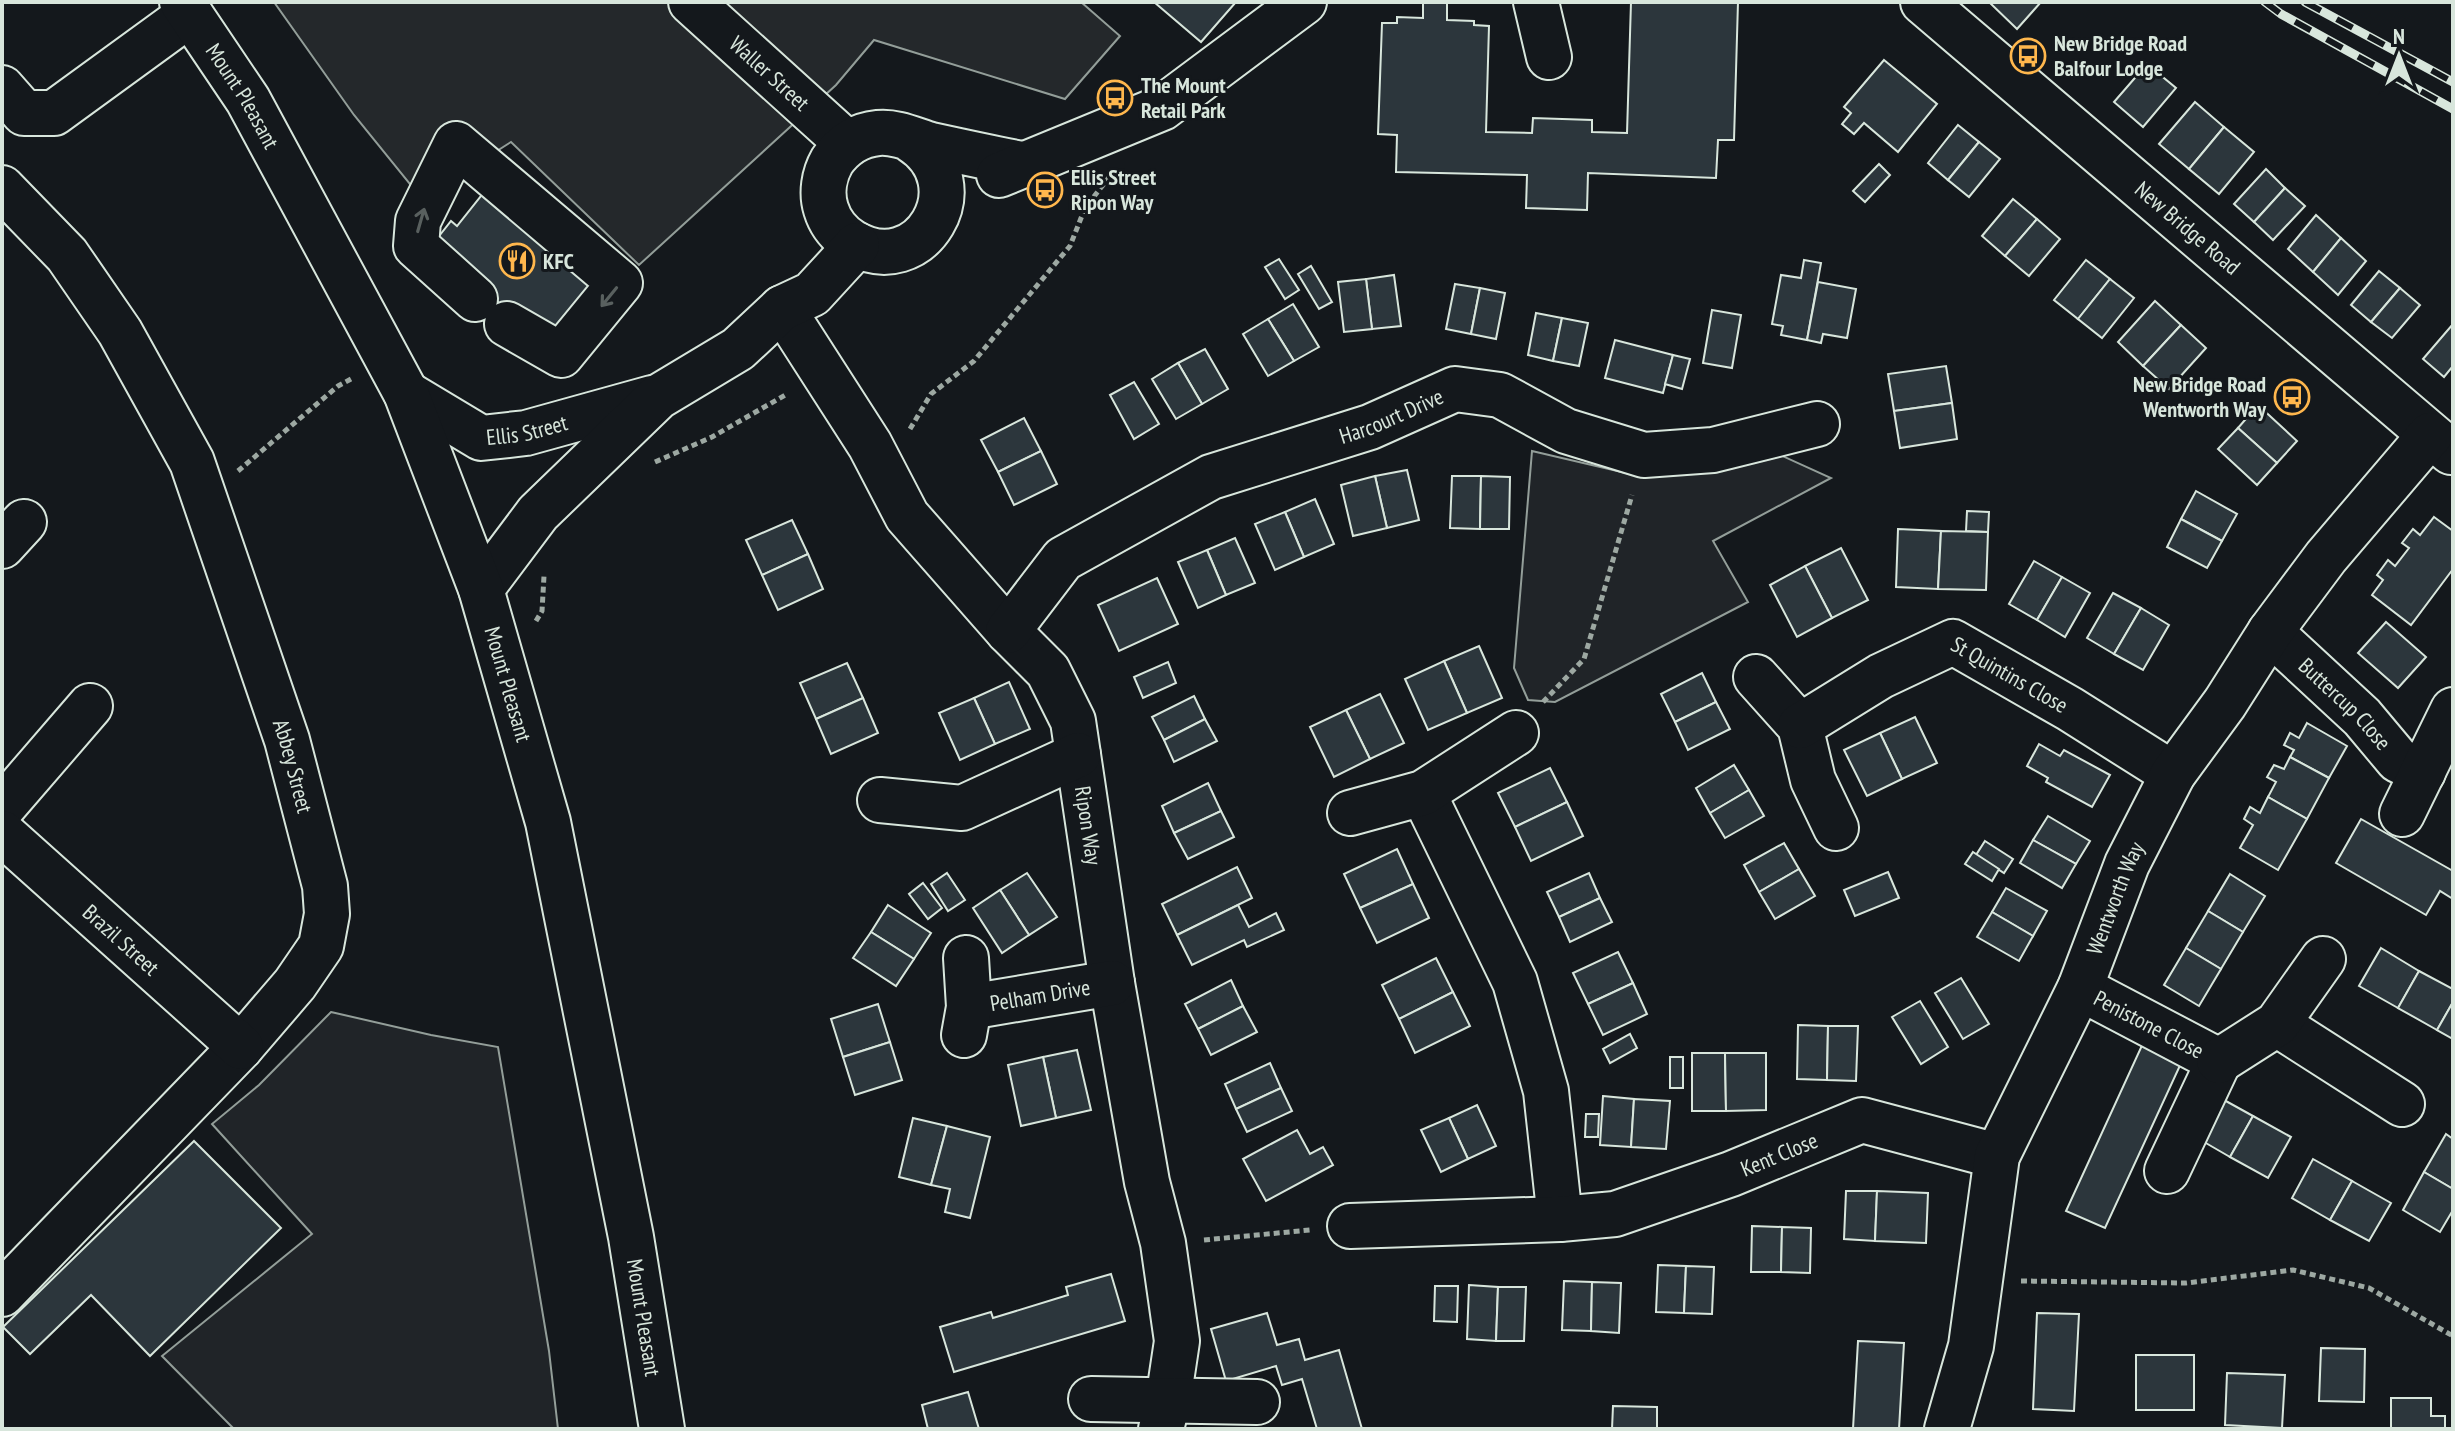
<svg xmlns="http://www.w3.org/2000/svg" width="2455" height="1431" font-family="'PT Sans Narrow',sans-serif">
<rect width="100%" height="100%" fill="#14181c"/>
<g fill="#202428" stroke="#939e99" stroke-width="2">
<path d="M1767,449L1831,478L1713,541L1748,602L1555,702L1528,700L1514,668L1532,451L1630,474Z"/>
<path d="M331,1012L431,1035L498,1047L549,1351L558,1429H234L162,1356L312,1234L212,1124L259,1085Z"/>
</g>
<path fill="#24282b" stroke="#939e99" stroke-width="2" d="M274,2H1081L1120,36L1065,99L874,40L836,85L639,265L511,142L422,199L354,115Z"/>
<g fill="#2c363c" stroke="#d8e6dc" stroke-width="2">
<path d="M1154,2H1236L1201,42Z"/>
<path d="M1423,2H1447V20L1474,21V25L1489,26L1486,132L1532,133L1533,118L1592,120V132L1627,133L1631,2H1738L1734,140H1718L1716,178L1588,173L1587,210L1526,208L1527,175L1396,172L1397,135L1378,134L1382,23H1397V17L1423,18Z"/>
<path d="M1989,2H2041L2017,29Z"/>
<path d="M1884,60L1937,104L1898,152L1864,123L1854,134L1842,124L1851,113L1844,107Z"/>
<path d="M2147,64L2176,88L2143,127L2114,102Z"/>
<path d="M2195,102L2224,127L2189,169L2159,144Z"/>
<path d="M1958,125L1979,142L1948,180L1928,163Z"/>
<path d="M2224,127L2254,152L2219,194L2189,169Z"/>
<path d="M1979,142L2000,159L1969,197L1948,180Z"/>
<path d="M1879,164L1890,175L1865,202L1853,191Z"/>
<path d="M2266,169L2285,188L2254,222L2234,204Z"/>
<path d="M2285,188L2305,206L2273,240L2254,222Z"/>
<path d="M485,191L601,284L558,338L501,333L469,307L436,240L451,221L457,226Z"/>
<path d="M2013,199L2037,219L2005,256L1982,236Z"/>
<path d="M2316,215L2341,238L2313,272L2288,249Z"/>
<path d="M2037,219L2060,239L2029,276L2005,256Z"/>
<path d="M2341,238L2366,261L2338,295L2313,272Z"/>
<path d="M1279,259L1299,290L1285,299L1265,267Z"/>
<path d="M1804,260L1821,263L1807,340L1781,335L1783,326L1772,324L1781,275L1801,278Z"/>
<path d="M2086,260L2110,279L2078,319L2054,300Z"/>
<path d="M1311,266L1332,302L1319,309L1298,274Z"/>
<path d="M2379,271L2400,288L2371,322L2351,305Z"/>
<path d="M1394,275L1401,326L1372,329L1366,279Z"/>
<path d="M1366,279L1372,329L1344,332L1338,282Z"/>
<path d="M2110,279L2134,298L2102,338L2078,319Z"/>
<path d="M1818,282L1856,289L1847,338L1823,334L1821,343L1807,340Z"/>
<path d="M1455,284L1480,288L1471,334L1446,329Z"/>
<path d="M1480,288L1505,293L1496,339L1471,334Z"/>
<path d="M2400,288L2420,305L2392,338L2371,322Z"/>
<path d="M2155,301L2181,325L2143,366L2118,342Z"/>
<path d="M1293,304L1319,347L1294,361L1268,319Z"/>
<path d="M1712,310L1741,315L1732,368L1703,363Z"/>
<path d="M1536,313L1562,318L1553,361L1528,355Z"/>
<path d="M1562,318L1588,323L1579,366L1553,361Z"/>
<path d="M1268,319L1294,361L1268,376L1243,334Z"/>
<path d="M2453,324V366L2444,377L2423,359Z"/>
<path d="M2181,325L2206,348L2169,389L2143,366Z"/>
<path d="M1615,340L1673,355L1663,393L1605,378Z"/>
<path d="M1205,349L1228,389L1202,404L1178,363Z"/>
<path d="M1673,355L1690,359L1682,389L1665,384Z"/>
<path d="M1178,363L1202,404L1176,419L1152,379Z"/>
<path d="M1946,366L1952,403L1894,411L1888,374Z"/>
<path d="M1134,382L1159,424L1134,439L1110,395Z"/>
<path d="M1952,403L1957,439L1900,448L1894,411Z"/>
<path d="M2258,405L2297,441L2277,463L2238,428Z"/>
<path d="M1024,418L1041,451L998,472L981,440Z"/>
<path d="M2238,428L2277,463L2257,485L2218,449Z"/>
<path d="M1041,451L1057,484L1014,505L998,472Z"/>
<path d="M1407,470L1419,520L1387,528L1375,476Z"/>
<path d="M1375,476L1387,528L1353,536L1341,485Z"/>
<path d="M1452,476H1481L1480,529L1450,528Z"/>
<path d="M1481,476L1510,477L1509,529H1480Z"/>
<path d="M2196,491L2237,514L2222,541L2181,519Z"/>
<path d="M1315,499L1334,544L1304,557L1285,512Z"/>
<path d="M1967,511L1989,512L1988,532L1966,531Z"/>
<path d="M1285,512L1304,557L1275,570L1255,524Z"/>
<path d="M2434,517L2453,531V569L2411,625L2372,595L2383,580L2377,575L2388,560L2395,566L2409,548L2402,543L2413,529L2420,535Z"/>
<path d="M2181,519L2222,541L2207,568L2167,547Z"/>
<path d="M792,520L808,554L762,575L746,540Z"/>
<path d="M1898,529L1941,531L1938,589L1896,587Z"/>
<path d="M1941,531L1988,532L1986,590L1938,589Z"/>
<path d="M1235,538L1255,583L1226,595L1207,550Z"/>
<path d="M1841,548L1868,600L1832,618L1805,566Z"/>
<path d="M1207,550L1226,595L1198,608L1178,562Z"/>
<path d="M808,554L823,589L778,610L762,575Z"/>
<path d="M2034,561L2062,577L2037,620L2009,604Z"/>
<path d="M1805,566L1832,618L1797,637L1770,585Z"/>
<path d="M2062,577L2090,593L2065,637L2037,620Z"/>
<path d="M1157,578L1178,624L1119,651L1098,605Z"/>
<path d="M2113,593L2141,608L2114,654L2087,638Z"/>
<path d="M2141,608L2169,625L2143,670L2114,654Z"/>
<path d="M2386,622L2426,657L2398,688L2358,653Z"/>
<path d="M1479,646L1502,698L1467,713L1444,661Z"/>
<path d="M1444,661L1467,713L1428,730L1405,679Z"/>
<path d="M1168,662L1176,683L1143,698L1134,677Z"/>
<path d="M847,663L863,698L816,719L800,683Z"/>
<path d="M1702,673L1716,702L1675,722L1661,694Z"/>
<path d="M1009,682L1030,729L995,744L974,698Z"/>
<path d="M1380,694L1404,743L1370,759L1346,710Z"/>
<path d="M1194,696L1205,719L1164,740L1152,717Z"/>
<path d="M863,698L878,733L831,754L816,719Z"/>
<path d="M974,698L995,744L960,760L939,713Z"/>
<path d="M1716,702L1730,729L1688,750L1675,722Z"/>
<path d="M1346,710L1370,759L1334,777L1310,727Z"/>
<path d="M1915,717L1937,763L1902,779L1880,733Z"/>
<path d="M1205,719L1217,741L1174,762L1164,740Z"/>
<path d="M2307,723L2347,746L2329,778L2290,757L2294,750L2284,745L2290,733L2299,738Z"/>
<path d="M1880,733L1902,779L1867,796L1844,750Z"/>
<path d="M2039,744L2060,756L2064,750L2110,775L2092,807L2046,782L2048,778L2027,766Z"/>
<path d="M2290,757L2329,778L2307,819L2268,797L2276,782L2267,777L2274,765L2284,769Z"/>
<path d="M1734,765L1749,790L1710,813L1696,788Z"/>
<path d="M1550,768L1567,802L1515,827L1498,793Z"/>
<path d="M1208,783L1221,811L1174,833L1162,806Z"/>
<path d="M1749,790L1764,816L1725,838L1710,813Z"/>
<path d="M2268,797L2307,819L2278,870L2240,848L2253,825L2244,819L2250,807L2260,813Z"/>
<path d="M1567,802L1583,836L1531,861L1515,827Z"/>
<path d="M1221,811L1234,837L1188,859L1174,833Z"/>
<path d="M2048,816L2090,841L2076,864L2033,840Z"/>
<path d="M2361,819L2453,871V899L2440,891L2426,915L2336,863Z"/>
<path d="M2033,840L2076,864L2062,888L2020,863Z"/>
<path d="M1985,841L2013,859L2004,873L1976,855Z"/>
<path d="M1784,843L1799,869L1759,892L1744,865Z"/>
<path d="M1397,849L1413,884L1360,908L1344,874Z"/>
<path d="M1973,852L1999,869L1992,881L1965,864Z"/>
<path d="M1237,867L1252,898L1177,935L1162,904Z"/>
<path d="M1799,869L1815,896L1775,919L1759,892Z"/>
<path d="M1888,872L1899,898L1855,916L1844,890Z"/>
<path d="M947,873L965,900L948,911L931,884Z"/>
<path d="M1027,873L1057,917L1029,935L1000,890Z"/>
<path d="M1589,873L1600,898L1559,917L1547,892Z"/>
<path d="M2230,874L2265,896L2243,932L2208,911Z"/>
<path d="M923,883L942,908L928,919L909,894Z"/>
<path d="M1413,884L1429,918L1377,943L1360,908Z"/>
<path d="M2006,888L2047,911L2033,936L1992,912Z"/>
<path d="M1000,890L1029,935L1002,953L973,908Z"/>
<path d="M1600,898L1612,922L1570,942L1559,917Z"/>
<path d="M888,905L931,933L914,959L871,932Z"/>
<path d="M1238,905L1249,927L1276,913L1284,930L1247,947L1244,940L1192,965L1177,935Z"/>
<path d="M2208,911L2243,932L2221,969L2186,948Z"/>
<path d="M1992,912L2033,936L2019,961L1977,937Z"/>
<path d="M871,932L914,959L896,986L853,958Z"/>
<path d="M2186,948L2221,969L2199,1006L2164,985Z"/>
<path d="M2381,948L2419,971L2398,1008L2359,986Z"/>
<path d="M1618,952L1633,983L1588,1004L1573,973Z"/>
<path d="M1436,958L1453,992L1399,1019L1382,985Z"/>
<path d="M2419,971L2453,989V1002L2437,1030L2398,1008Z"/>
<path d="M1961,978L1989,1024L1963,1039L1935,993Z"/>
<path d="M1231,980L1243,1006L1198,1029L1185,1004Z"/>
<path d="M1633,983L1647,1014L1603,1035L1588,1004Z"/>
<path d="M1453,992L1470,1026L1415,1053L1399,1019Z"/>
<path d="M1920,1001L1948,1047L1921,1064L1892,1017Z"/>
<path d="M2453,1002V1039L2437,1030Z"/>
<path d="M878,1004L890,1042L843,1057L831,1019Z"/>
<path d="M1243,1006L1257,1032L1211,1055L1198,1029Z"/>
<path d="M1798,1025L1828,1026L1827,1080L1797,1079Z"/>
<path d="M1828,1026H1858L1856,1081L1827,1080Z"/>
<path d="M1630,1034L1637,1048L1610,1063L1603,1049Z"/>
<path d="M2144,1041L2183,1059L2105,1228L2066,1211Z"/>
<path d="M890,1042L902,1080L855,1095L843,1057Z"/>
<path d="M1077,1050L1091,1110L1056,1118L1043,1057Z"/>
<path d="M1692,1053H1725L1726,1111H1692Z"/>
<path d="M1725,1053H1766V1110L1726,1111Z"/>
<path d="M1043,1057L1056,1118L1021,1126L1008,1065Z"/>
<rect x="1670" y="1057" width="13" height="31"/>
<path d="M1270,1063L1281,1088L1236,1109L1225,1084Z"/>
<path d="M1281,1088L1292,1111L1247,1132L1236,1109Z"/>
<path d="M2215,1095L2253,1116L2230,1157L2192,1135Z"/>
<path d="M1603,1096L1634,1099L1631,1147L1600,1145Z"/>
<path d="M1634,1099L1670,1101L1666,1149L1631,1147Z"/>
<path d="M1477,1105L1496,1146L1468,1159L1449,1118Z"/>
<path d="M1586,1114H1599L1598,1137H1585Z"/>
<path d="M2253,1116L2291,1137L2268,1178L2230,1157Z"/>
<path d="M913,1118L947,1126L931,1185L899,1177Z"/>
<path d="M1449,1118L1468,1159L1441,1172L1421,1130Z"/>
<path d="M947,1126L990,1137L970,1218L945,1212L950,1189L931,1185Z"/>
<path d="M1297,1130L1310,1154L1323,1147L1333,1165L1266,1201L1243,1159Z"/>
<path d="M2446,1134L2453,1139V1189L2424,1172Z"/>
<path d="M194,1141L281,1228L150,1356L91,1295L30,1354L3,1327Z"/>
<path d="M2313,1159L2352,1181L2330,1220L2292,1198Z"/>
<path d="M2424,1172L2453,1189V1210L2440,1232L2403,1210Z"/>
<path d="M2352,1181L2391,1203L2369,1241L2330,1220Z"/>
<path d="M1846,1191H1877L1875,1241L1844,1239Z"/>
<path d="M1877,1191L1928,1193L1926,1243L1875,1241Z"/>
<path d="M1752,1226L1782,1227L1781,1272H1751Z"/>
<path d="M1782,1227L1811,1228L1810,1273L1781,1272Z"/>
<path d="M1658,1265L1686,1266L1684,1313L1656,1312Z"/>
<path d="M1686,1266L1714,1267L1712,1314L1684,1313Z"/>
<path d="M1111,1274L1125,1321L954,1372L940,1327L991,1312L993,1318L1068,1295L1066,1287Z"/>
<path d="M1564,1281L1592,1282L1591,1331L1562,1330Z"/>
<path d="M1592,1282L1621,1283L1619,1333L1591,1331Z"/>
<path d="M1469,1285L1498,1287L1496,1341L1467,1339Z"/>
<path d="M1435,1286H1458L1457,1322L1434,1321Z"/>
<path d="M1498,1287H1526L1524,1341H1496Z"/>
<path d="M1267,1313L1277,1345L1299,1339L1305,1360L1339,1350L1362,1429H1317L1302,1379L1282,1385L1276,1366L1226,1381L1211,1329Z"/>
<path d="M2037,1313L2079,1314L2074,1411L2033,1409Z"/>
<path d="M1858,1341L1904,1343L1899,1429H1853Z"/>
<path d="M2321,1348L2365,1349L2364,1402L2319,1401Z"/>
<rect x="2136" y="1355" width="58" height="55"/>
<path d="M2227,1373L2285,1375L2282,1428L2225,1425Z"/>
<path d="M968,1392L979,1429H928L922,1405Z"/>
<path d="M2391,1398H2431V1416H2445V1429H2391Z"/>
<path d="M1613,1406L1657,1407V1429H1612Z"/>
</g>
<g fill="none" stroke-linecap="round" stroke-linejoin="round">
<g stroke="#d8e6dc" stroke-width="48">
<g id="minor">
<path id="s1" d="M691,2L848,144"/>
<path d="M1536,2L1549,57"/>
<path id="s2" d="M1923,2L2451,452"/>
<path d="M2,88L24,113H54L190,14"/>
<path d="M911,140C980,184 920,283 852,242C839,234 830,222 826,209C821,193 824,175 832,161C843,145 858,135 878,133C896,131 914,140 931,145C963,152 995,159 1027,165"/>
<path d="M999,175L1162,108L1304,2"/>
<path id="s3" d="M2,188L67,255L120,332L192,462L287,740L325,886L327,914L321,946L295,984L241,1047L2,1294"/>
<path d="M475,299L416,246L418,221L456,144L620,283L561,355L507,324"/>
<path id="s4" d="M782,308L870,445L907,516L1008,631L1048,671L1073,721L1112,983L1147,1182L1163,1243L1177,1341L1168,1401L1161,1429"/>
<path id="s5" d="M406,393L481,438L526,433L652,398"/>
<path d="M2,546L24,522"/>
<path d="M481,589L538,513L658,397L738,349L782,308L812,294L857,245"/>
<path id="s6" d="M1008,631L1063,559L1211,477L1370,427L1455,389L1500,395L1566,431L1644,455L1713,450L1817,424"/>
<path id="s7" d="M2270,632L2362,717L2398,760L2423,772"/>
<path d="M1756,677L1800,726L1813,780L1836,828"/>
<path id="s8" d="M1800,726L1881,676L1953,642L2070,709L2173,774"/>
<path d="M1423,793L1515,982L1546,1091L1560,1219"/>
<path d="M880,800L962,808L1078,755"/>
<path d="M2,808L90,706"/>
<path d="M1350,813L1423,793L1516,733"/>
<path d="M2402,814L2453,710"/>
<path id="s9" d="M2,833L241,1047"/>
<path id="s10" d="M2080,988L2219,1061L2167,1171"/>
<path id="s11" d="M969,1007L1112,983"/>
<path d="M2277,1024L2402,1104"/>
<path d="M964,1035L969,1007L966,958"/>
<path d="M2219,1061L2277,1024L2323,959"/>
<path id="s12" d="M1350,1226L1560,1219L1615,1214L1731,1174L1862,1120L1997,1156"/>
<path d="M1091,1399L1257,1402"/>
<path id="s13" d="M1947,1429L1971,1346L1997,1156L2080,988L2127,864L2173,774L2225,703L2270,632L2326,557L2430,435"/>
</g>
</g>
<g stroke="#d8e6dc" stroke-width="48">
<g id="highway">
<path id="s14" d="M182,2L248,100L406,393L481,589L548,822L631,1237L662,1429"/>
</g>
</g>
<g stroke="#9da8a2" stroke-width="5" stroke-dasharray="6 4" stroke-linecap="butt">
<path d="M910,429L931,394L974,361L1070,246L1085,208L1110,176"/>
<path d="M655,462L712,437L787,394"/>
<path d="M238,471L338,386L351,379"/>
<path d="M536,621L542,611L544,576"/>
<path d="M1543,702L1584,659L1632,495"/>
<path d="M1204,1240L1310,1230"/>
<path d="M2021,1281L2186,1283L2293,1270L2369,1288L2453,1336"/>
</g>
<use href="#minor" stroke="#14181c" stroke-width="44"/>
<use href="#highway" stroke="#14181c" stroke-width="44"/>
<g stroke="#d8e6dc" stroke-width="9">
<g id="rail">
<path d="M2265,2L2281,14L2453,109"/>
<path d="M2305,2L2453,82"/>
</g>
</g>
<use href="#rail" stroke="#14181c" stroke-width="6" stroke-dasharray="18" stroke-linecap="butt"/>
</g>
<defs><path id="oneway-shaft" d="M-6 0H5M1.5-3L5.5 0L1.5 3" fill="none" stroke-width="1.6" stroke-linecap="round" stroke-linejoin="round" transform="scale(2)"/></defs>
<g stroke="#59605f">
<use href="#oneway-shaft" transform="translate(421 220) rotate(-74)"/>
<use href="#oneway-shaft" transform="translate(609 297) rotate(129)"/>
</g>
<defs>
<g id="bus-ring" transform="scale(1.8)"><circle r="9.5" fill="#14181c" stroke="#ffb74d" stroke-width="1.5"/><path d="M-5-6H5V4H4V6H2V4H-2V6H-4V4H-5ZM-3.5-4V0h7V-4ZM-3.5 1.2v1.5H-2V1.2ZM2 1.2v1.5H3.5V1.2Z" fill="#ffb74d"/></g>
<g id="restaurant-ring" transform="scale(1.8)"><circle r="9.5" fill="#14181c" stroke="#ffb74d" stroke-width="1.5"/><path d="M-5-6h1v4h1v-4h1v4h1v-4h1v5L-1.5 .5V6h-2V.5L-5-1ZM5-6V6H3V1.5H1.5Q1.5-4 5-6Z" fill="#ffb74d"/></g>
</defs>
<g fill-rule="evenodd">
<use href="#bus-ring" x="2028" y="56"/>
<use href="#bus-ring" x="1115" y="98"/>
<use href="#bus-ring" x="1045" y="190"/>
<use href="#restaurant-ring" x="517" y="261"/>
<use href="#bus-ring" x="2292" y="397"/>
</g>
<g text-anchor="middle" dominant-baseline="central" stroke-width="6" stroke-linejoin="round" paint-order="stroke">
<g font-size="22" font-weight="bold" fill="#d8e6dc" stroke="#14181c" text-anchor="start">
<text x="2054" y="43">New Bridge Road<tspan x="2054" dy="25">Balfour Lodge</tspan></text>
<text x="1141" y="85">The Mount<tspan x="1141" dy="25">Retail Park</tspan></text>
<text x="1071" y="177">Ellis Street<tspan x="1071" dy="25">Ripon Way</tspan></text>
<text x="543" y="261">KFC</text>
<text x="2266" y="384" text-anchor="end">New Bridge Road<tspan x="2266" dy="25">Wentworth Way</tspan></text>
</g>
<g font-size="22" fill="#d8e6dc" stroke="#14181c">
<text stroke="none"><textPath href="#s1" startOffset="106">Waller Street</textPath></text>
<text stroke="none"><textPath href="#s14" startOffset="112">Mount Pleasant</textPath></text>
<text stroke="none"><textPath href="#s2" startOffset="348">New Bridge Road</textPath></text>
<text stroke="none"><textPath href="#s6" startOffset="450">Harcourt Drive</textPath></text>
<text stroke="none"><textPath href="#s5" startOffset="134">Ellis Street</textPath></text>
<text stroke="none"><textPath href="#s8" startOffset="240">St Quintins Close</textPath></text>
<text stroke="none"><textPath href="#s14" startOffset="760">Mount Pleasant</textPath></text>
<text stroke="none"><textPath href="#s7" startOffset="104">Buttercup Close</textPath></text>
<text stroke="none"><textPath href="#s3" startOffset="656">Abbey Street</textPath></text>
<text stroke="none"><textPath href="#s4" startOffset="614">Ripon Way</textPath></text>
<text stroke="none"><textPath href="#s13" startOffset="562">Wentworth Way</textPath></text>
<text stroke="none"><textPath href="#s9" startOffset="160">Brazil Street</textPath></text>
<text stroke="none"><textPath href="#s11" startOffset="72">Pelham Drive</textPath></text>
<text stroke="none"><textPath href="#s10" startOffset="78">Penistone Close</textPath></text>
<text stroke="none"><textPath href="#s12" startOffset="440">Kent Close</textPath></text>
<text stroke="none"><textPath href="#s14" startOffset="1408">Mount Pleasant</textPath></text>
</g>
</g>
<rect width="2455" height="1431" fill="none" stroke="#d8e6dc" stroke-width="8"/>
<g transform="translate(2399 56)" stroke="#14181c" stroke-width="6" paint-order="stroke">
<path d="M0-6L14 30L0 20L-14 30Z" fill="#d8e6dc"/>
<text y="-12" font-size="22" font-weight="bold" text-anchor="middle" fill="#d8e6dc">N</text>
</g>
</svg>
